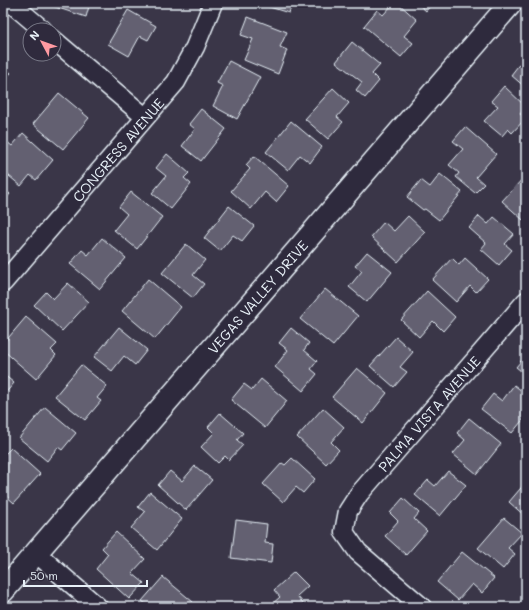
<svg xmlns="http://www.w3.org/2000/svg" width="529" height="610" font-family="Mali,sans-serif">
<rect width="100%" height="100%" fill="#3a3648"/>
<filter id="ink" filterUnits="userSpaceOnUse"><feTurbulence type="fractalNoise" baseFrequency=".025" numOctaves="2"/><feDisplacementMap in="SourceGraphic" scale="8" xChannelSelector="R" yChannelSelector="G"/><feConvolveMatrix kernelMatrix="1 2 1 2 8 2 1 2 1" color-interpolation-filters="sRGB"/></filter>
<g filter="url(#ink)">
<g fill="#636171" stroke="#e8f1f8">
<path d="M50,3H90L86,17L49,5Z"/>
<path d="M256,3H300L299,6L292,4L289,13Z"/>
<path d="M394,3H398L417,20L404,36L413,43L401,57L364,26L377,10L383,15Z"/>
<path d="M417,3H433L426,11Z"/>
<path d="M128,10L156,26L148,40L140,36L129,56L108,44Z"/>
<path d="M248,17L287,32L280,47L287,50L278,74L244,60L253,39L241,35Z"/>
<path d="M352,42L380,65L372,74L379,81L365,98L356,90L362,82L336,62Z"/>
<path d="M229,61L260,77L237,119L213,106L223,86L217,83Z"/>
<path d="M521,62L526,66V88L511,75Z"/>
<path d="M3,66L11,73L3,81Z"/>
<path d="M504,86L526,107L520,114L525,119L512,133L508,129L502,136L484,121L498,106L491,101Z"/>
<path d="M333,88L349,103L337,117L343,122L328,139L305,119Z"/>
<path d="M59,93L89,118L63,149L33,124Z"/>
<path d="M201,109L226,129L201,161L182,146L195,129L189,124Z"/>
<path d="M291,121L322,147L310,163L300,155L288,170L266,152Z"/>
<path d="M465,127L496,154L476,177L484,184L475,193L456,177L459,173L449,165L463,149L453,141Z"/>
<path d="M23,133L53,160L36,180L30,175L21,186L3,171V145L6,141L12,146Z"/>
<path d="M167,154L189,173L184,178L191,184L171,209L152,193L166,176L156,168Z"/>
<path d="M254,156L289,186L276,202L265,192L251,209L231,191L250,169L246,165Z"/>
<path d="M440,174L462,192L439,220L425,209L423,210L407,197L421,180L430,187Z"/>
<path d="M526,175V216L523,220L502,201Z"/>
<path d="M3,188L10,194L3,202Z"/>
<path d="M131,192L162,217L137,249L114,230L127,214L119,207Z"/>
<path d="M229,206L254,226L242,241L233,235L220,251L204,238Z"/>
<path d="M408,216L425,232L398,262L371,237L384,222L394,231Z"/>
<path d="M479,216L488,224L494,217L514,234L505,244L512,250L499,265L481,249L486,243L469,228Z"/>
<path d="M102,238L126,258L100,289L70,264L82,250L88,255Z"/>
<path d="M186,244L205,260L193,275L204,284L193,298L162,273Z"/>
<path d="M367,252L392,272L367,302L349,287L362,271L355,266Z"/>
<path d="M452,258L459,265L465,258L488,279L476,292L470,286L456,302L432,280Z"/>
<path d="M148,279L181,307L155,339L122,311Z"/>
<path d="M68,283L89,302L62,331L34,305L46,292L53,299Z"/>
<path d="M325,289L358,316L333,346L300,319Z"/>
<path d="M427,291L455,317L443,331L433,321L419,337L401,320Z"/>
<path d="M26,317L57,344L51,350L56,355L36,379L3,350V344Z"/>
<path d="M119,327L147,350L135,365L124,356L112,371L94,357Z"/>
<path d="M291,328L309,343L304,350L317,361L311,369L317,374L303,391L275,367L288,350L279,343Z"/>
<path d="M396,337L413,352L400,367L407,372L394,387L370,366Z"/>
<path d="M526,355V375L516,367Z"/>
<path d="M81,365L107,386L97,398L101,401L85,420L55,396Z"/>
<path d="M357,368L387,393L363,423L332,397Z"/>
<path d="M3,374L14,383L3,396Z"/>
<path d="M261,379L287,401L265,428L231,400L244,384L252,390Z"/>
<path d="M514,385L526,394V416L512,433L481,409L493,394L502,401Z"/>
<path d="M45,407L76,433L62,450L58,447L47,461L19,438Z"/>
<path d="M323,408L344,427L331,442L339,450L326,464L297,437Z"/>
<path d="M220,413L243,433L237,440L243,445L229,460L225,456L218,463L201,447L214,433L208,427Z"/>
<path d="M469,418L501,444L477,474L453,454L465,440L457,433Z"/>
<path d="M11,448L40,474L14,503L3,493V456Z"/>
<path d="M292,458L315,479L303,493L296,487L283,502L263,484L282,463L285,465Z"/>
<path d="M195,466L212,480L186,510L158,485L170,471L182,481Z"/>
<path d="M448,471L466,485L440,516L415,495L428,480L435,486Z"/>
<path d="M526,482V517L509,502Z"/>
<path d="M150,492L182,519L157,550L131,528L145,512L138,507Z"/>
<path d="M403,498L419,513L414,519L427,531L406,555L385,536L398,521L390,513Z"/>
<path d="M504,518L522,533L508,548L515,554L503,569L478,548Z"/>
<path d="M236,520L267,524L265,543L273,544L271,563L231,558Z"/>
<path d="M116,532L145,559L132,573L144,583L129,599L96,569L108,554L102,548Z"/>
<path d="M462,552L494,578L482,593L472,584L458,600L437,582Z"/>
<path d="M294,572L308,586L297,596L307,607H274L272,604L280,597L274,590Z"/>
<path d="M163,577L193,602L188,607H150L142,601Z"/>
</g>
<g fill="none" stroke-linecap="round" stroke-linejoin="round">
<g stroke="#e8f1f8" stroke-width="21">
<g id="minor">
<path d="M11,3L43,30"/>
<path d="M54,40L145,117"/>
<path id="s1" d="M3,283L176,82L195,47L213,3"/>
<path d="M36,553L98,607"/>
<path id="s2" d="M422,607L358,552L344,532L348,511L359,494L526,301"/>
</g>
</g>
<g stroke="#e8f1f8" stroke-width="25">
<g id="tertiary">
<path id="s3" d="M3,591L511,3"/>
</g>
</g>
<use href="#minor" stroke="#2f2a3d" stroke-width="18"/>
<use href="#tertiary" stroke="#2f2a3d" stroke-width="22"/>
</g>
</g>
<g text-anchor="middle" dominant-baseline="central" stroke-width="3.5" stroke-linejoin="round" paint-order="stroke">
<g font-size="14" fill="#e8f1f8" stroke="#2f2a3d">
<text stroke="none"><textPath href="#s1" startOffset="176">CONGRESS AVENUE</textPath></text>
<text stroke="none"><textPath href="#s3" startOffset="389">VEGAS VALLEY DRIVE</textPath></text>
<text stroke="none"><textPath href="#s2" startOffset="257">PALMA VISTA AVENUE</textPath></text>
</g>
</g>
<rect width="529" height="610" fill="none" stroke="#2f2a3d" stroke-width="16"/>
<rect x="8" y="8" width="513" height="594" fill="none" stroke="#e8f1f8" stroke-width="1.5" filter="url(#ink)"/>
<g transform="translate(42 42) rotate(311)"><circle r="19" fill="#2f2a3d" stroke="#797a88"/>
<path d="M0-3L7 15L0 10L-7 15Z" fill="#ff9aa2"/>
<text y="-6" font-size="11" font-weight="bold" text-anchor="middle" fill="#e8f1f8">N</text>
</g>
<path d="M24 580v6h123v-6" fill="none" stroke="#e8f1f8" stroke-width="2"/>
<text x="30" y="580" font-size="12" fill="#e8f1f8" stroke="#2f2a3d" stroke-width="3" paint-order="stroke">50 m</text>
</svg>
